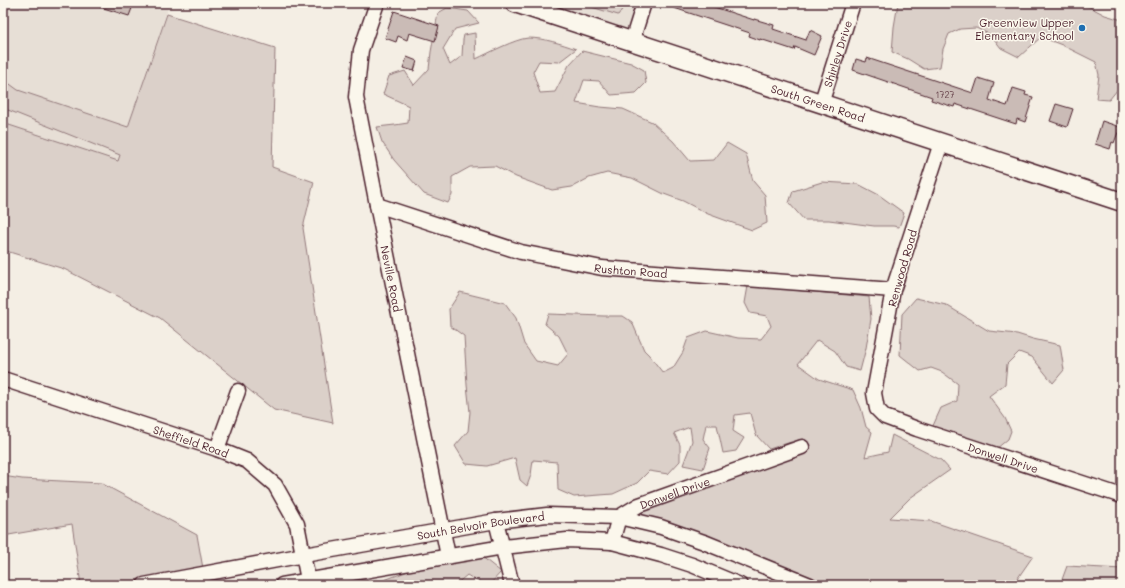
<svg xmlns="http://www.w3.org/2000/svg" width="1125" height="588" font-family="Mali,sans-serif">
<rect width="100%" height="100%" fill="#f4eee4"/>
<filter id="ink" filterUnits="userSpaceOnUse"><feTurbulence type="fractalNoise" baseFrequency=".025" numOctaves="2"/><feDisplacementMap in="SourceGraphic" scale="8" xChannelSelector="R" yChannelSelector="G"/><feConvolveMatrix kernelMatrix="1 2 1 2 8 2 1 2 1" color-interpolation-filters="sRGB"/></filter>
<g filter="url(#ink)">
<g fill="#e7dfd6">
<path d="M3,3H170L128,127L118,162L3,123Z"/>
<path d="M515,3H644L632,41Z"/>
</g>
<g fill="#dbd0c9" stroke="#92787a">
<path d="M578,3H625L621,11L618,15Z"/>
<path d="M898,3H1082L1105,15L1122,20V84L1109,100L1096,99L1099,75L1096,62L1062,45L1041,37L1019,57L1001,48L991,35L976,28L960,29L949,34L943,49L940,67L924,69L908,59L892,52L894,27Z"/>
<path d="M447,8L468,11L479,23L455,29L443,49L450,65L462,56L463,40L464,35L475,33L476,59C489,53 515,39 528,38C544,38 562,44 576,49L559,62L539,61L533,72L540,93L555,92L569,65L582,51L631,63L644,70L646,83L636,93L611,95L599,81L584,80L576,103L600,107L623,109L652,122L673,141L690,161L714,160L727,143L746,154L753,181L765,195L767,223L752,230L708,214L683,201L664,194L632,178L607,173L589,178L572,187L552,190L516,177L495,166L470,167L452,177V195L448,203L424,194L394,160L382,142L377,127L395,125L408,123L409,106L383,94L389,76L405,71L414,85L429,69L431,52L438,13Z"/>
<path d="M167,14L275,48L272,167L314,182L303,228L333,423L274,410L160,318L64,269L3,250V123L118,161L120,155L3,108V79L18,90L128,127Z"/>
<path d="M822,182L858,184L879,195L904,213L899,227L893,226H874L829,220H804L789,203L793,191Z"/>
<path d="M748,286L869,297L871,319L866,348L860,371L846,367L835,351L817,340L798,364L819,379L853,390L861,408L866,427L872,432L865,457L888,452L892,435L941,460L950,470L910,498L890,518L931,521L1033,556L1013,585H810L619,517L802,446L791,442L769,449L756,435L750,413L735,415L733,431L744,438L736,451L723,453L717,425H706L703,439L710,448L703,469L683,465L692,441L690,427L674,433L680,445V461L668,474L649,471L637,483L613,494L574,497L558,490L557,462L533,460L531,475L527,486L520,480L515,458L487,466L466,464L455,446L468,431L470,412L467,385L464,336L450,326L449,309L460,292L505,303L516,318L524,344L536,361L558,366L568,354L559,336L545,324L548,314L604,316H623L632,322L644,350L649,355L663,373L673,368L683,352L688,338L707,331L738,338L761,339L771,326L767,316L750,313L745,303Z"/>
<path d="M916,298L946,305L989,331L1017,334L1033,339L1060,345L1064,370L1053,383L1032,357L1019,352L1007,364L1005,384L989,396L1005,418L1011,431L1008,439L996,449L932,428L941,408L957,401L958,384L942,372L931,368L920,371L900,355L902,314Z"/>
<path d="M3,476L22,479L101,483L197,535L204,574L144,585H81L72,524L3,536Z"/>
<path d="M481,556L501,572L490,584L477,581L467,575L455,585H371L411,570Z"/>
<path d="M1067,566L1122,569V585H1060Z"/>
</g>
<g fill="#cabbb6" stroke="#4a1f2b">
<path d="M95,3H134L129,16L94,5Z"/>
<path d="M665,3H712L711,6L754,20V19L774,25L773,29L806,40L810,30L822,36L814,55L795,47L794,50L760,39V40L749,36L750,33L665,5Z"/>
<path d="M394,11L439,26L435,41L409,33L407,40L398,36L396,42L385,38Z"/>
<path d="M407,57L417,61L414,71L403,68Z"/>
<path d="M867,58L973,93L978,78L994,83L989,100L1007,106L1013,88L1026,92L1025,95L1033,97L1025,122L1017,119L1016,124L955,104L954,107L931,100L932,97L853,70L856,59L866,62Z"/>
<path d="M1056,104L1073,109L1067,127L1050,121Z"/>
<path d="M1102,121L1120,127L1114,143L1112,142L1110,149L1095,144Z"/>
</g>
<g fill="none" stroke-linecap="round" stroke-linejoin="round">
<g stroke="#4a1f2b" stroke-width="17">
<g id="minor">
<path id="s1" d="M377,3L361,50L356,97L377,205L448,556"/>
<path d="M632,41L644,3"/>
<path id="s2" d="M821,104L853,3"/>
<path id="s3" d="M941,143L893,290L874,393L877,409L885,417L917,429L1122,496"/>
<path id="s4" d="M377,205L521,252L602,268L893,290"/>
<path id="s5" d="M3,379L217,449L247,461L275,485L297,524L308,580"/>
<path d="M217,449L238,391"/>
<path d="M496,521L512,585"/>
<path id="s6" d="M612,542L619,517L639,505L802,447"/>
<path id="s7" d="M144,585L304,555L496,521L547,515L619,517L661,527L704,542L810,585"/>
<path d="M282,585L503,547L567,540L612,542L661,555L692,565L740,585"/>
</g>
</g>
<g stroke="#4a1f2b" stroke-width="21">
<g id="major">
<path id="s8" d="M515,3L1122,202"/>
</g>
</g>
<use href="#minor" stroke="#fbf7ec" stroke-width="14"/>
<use href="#major" stroke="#fbf7ec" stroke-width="18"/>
</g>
</g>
<circle fill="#1f6fb2" stroke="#fbf7ec" stroke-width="1.5" cx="1082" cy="28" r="4"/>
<g text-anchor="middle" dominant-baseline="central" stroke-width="3" stroke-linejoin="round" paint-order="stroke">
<g font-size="9" fill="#6a464e">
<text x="945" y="94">1727</text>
</g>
<g font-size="11" fill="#4a1f2b" stroke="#fbf7ec" text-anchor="end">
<text x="1074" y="22">Greenview Upper<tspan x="1074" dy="13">Elementary School</tspan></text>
</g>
<g font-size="11" fill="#4a1f2b" stroke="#fbf7ec">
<text stroke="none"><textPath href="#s2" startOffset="53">Shirley Drive</textPath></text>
<text stroke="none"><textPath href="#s8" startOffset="319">South Green Road</textPath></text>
<text transform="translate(902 268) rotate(-74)">Renwood Road</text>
<text stroke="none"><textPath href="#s4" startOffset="263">Rushton Road</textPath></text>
<text stroke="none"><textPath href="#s1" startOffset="282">Neville Road</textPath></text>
<text stroke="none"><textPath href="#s5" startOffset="198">Sheffield Road</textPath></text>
<text stroke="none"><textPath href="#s3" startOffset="412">Donwell Drive</textPath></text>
<text stroke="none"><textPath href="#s6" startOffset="87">Donwell Drive</textPath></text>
<text stroke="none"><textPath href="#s7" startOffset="342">South Belvoir Boulevard</textPath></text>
</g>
</g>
<rect width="1125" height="588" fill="none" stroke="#fbf7ec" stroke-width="16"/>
<rect x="8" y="8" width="1109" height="572" fill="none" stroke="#4a1f2b" stroke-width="1.5" filter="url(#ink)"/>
</svg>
